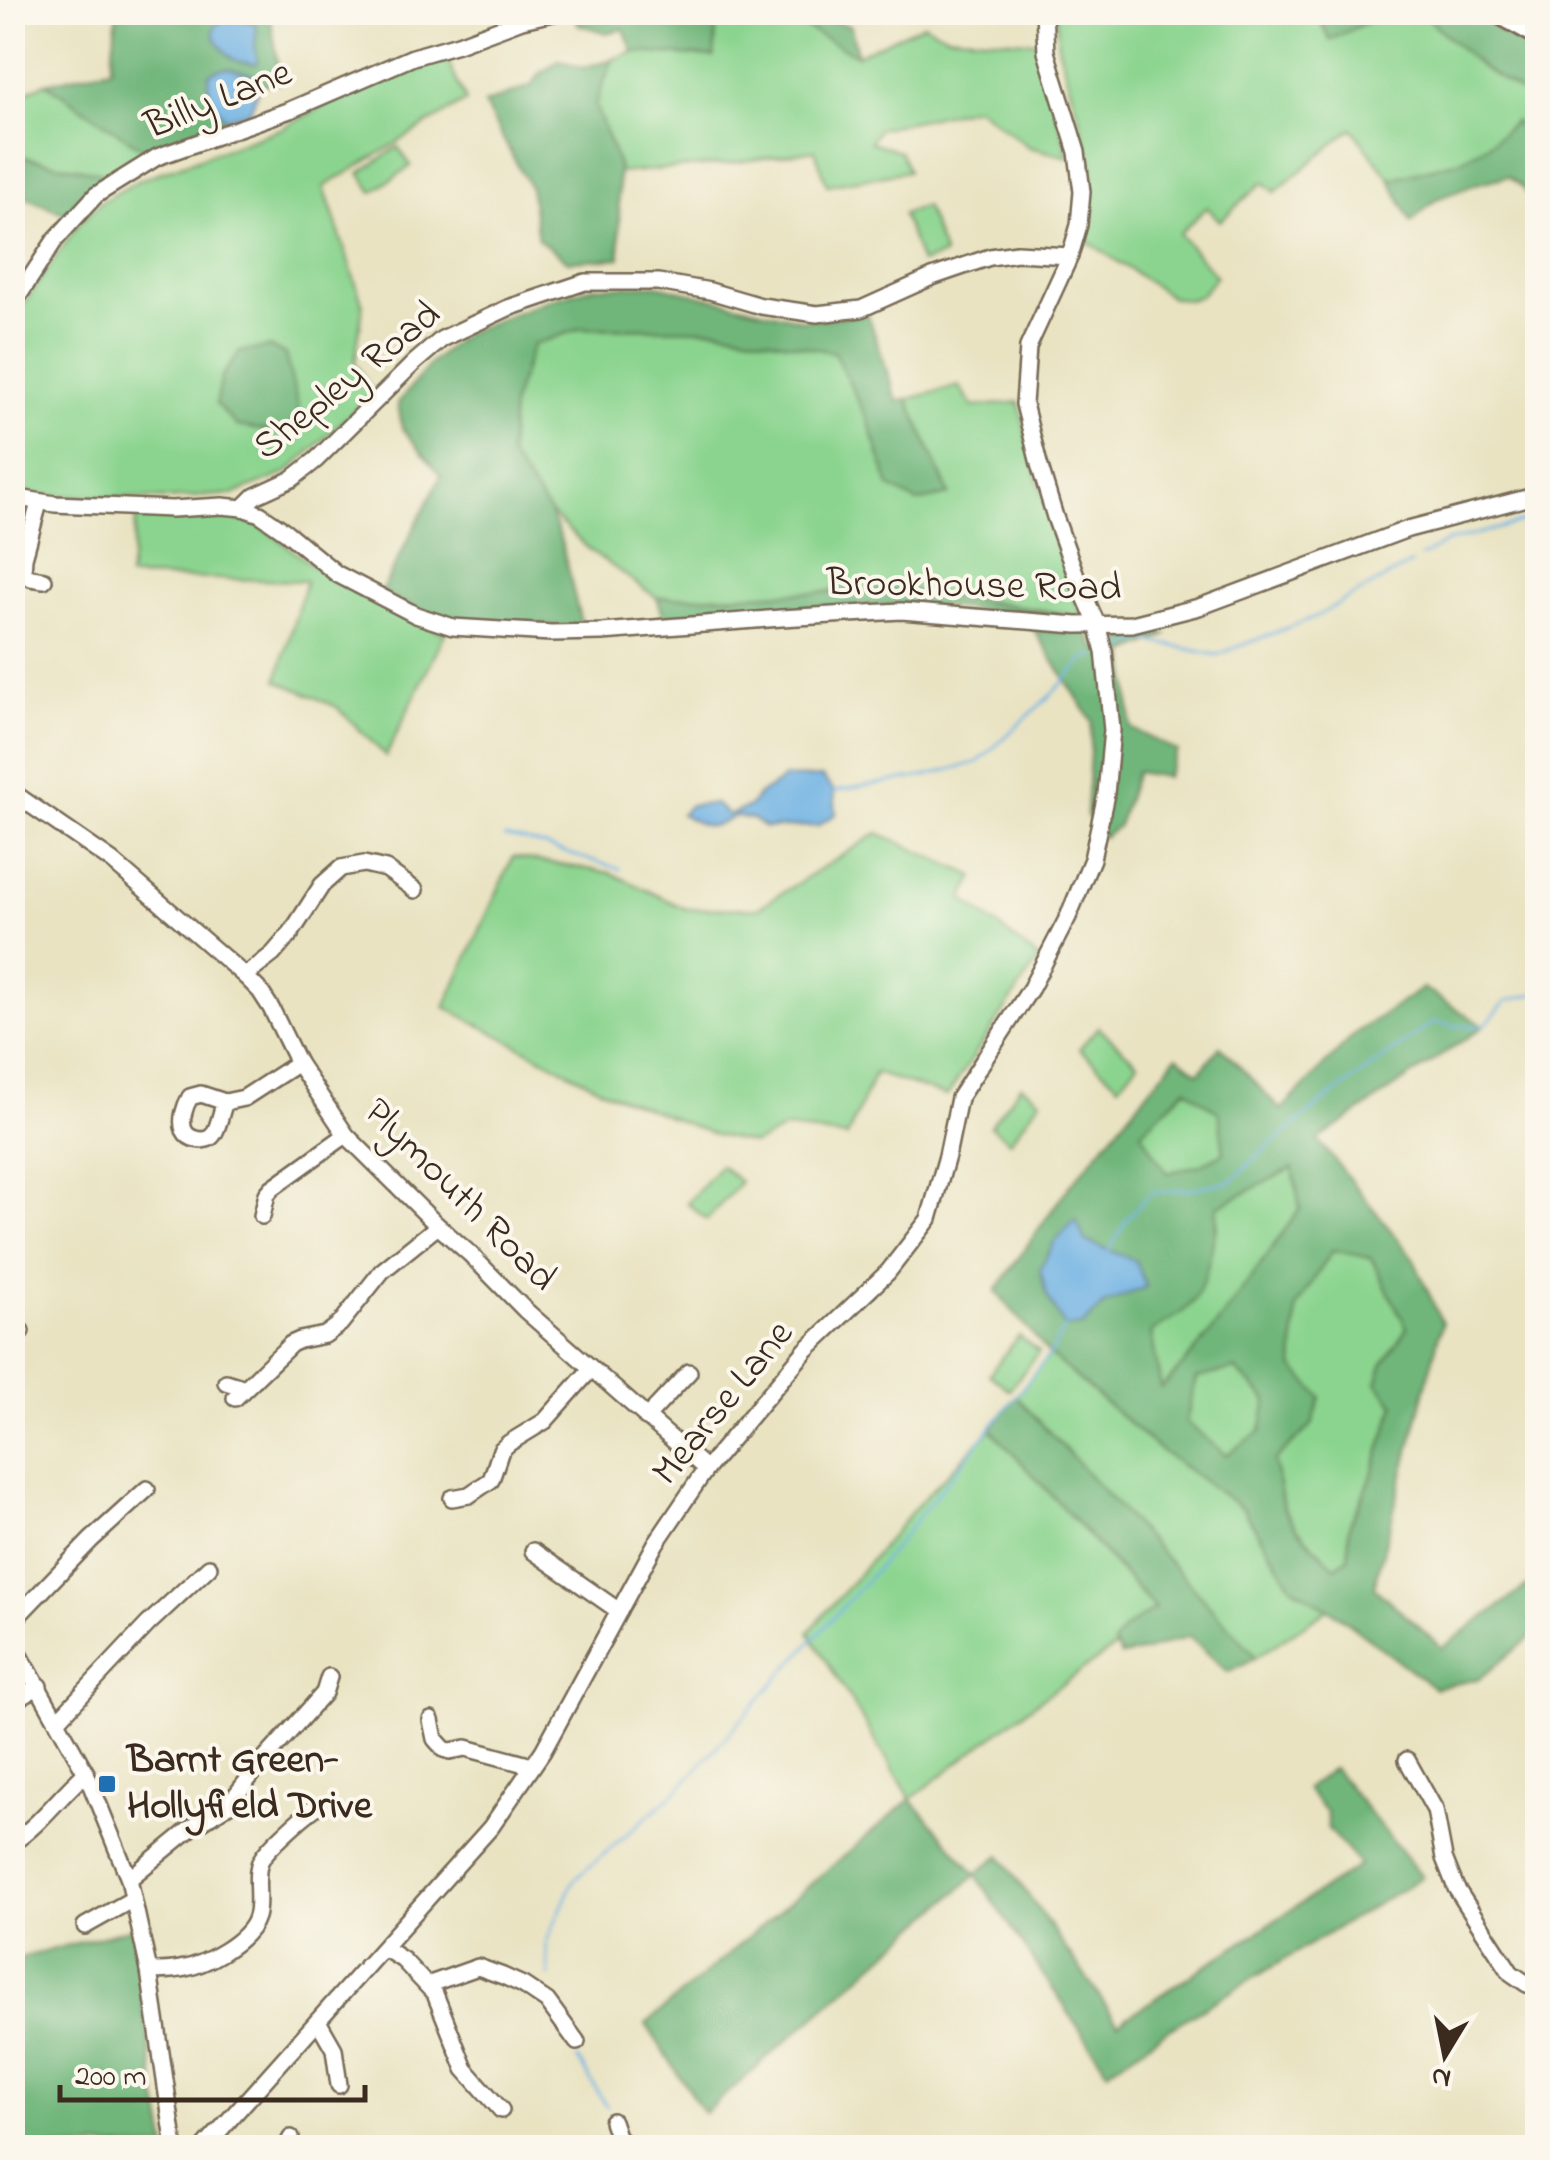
<svg xmlns="http://www.w3.org/2000/svg" width="1550" height="2160" font-family="'Indie Flower',sans-serif">
<rect width="100%" height="100%" fill="#fbf7ec"/>
<filter id="ink" filterUnits="userSpaceOnUse"><feTurbulence type="fractalNoise" baseFrequency=".01" numOctaves="2"/><feDisplacementMap in="SourceGraphic" scale="20" xChannelSelector="R" yChannelSelector="G"/><feConvolveMatrix kernelMatrix="1 2 1 2 8 2 1 2 1" color-interpolation-filters="sRGB"/></filter>
<filter id="wash" filterUnits="userSpaceOnUse"><feTurbulence type="fractalNoise" baseFrequency=".0048" numOctaves="4" result="noise"/><feDisplacementMap in="SourceGraphic" scale="40" xChannelSelector="R" yChannelSelector="G"/><feGaussianBlur stdDeviation="2.25" result="paint"/><feColorMatrix in="noise" values="0 0 0 0 0 0 0 0 0 0 0 0 0 0 0 0 0 1.4 0 .05"/><feComposite in="paint" operator="in"/></filter>
<g filter="url(#wash)">
<rect width="100%" height="100%" fill="#e9e3c2"/>
<g fill="#8bd48f" stroke="#637f56" stroke-width="2.5">
<path d="M715,13H777L857,55L924,24L946,35L1037,42L1069,157L1029,147L976,107L878,129L870,142L900,151L908,171L827,185L815,150L726,164L619,173L618,165L595,105L613,59L633,52L713,57L717,17Z"/>
<path d="M1056,13H1316L1331,39L1385,13H1422L1481,67L1537,102V133L1524,136L1514,122L1490,144L1459,161L1390,179L1352,128L1275,192L1263,182L1220,221L1207,207L1179,234L1216,276L1200,296L1189,300L1171,297L1084,239L1091,218L1093,167L1058,46Z"/>
<path d="M445,55L466,101L324,187L363,305L355,363L373,393L287,473L234,494L167,499L42,495L13,489V320L79,223L101,202L139,180L280,129L365,85Z"/>
<path d="M46,83L147,152L106,174L13,155L12,98Z"/>
<path d="M398,147L411,166L373,192L360,173Z"/>
<path d="M925,206L944,255L921,263L902,214Z"/>
<path d="M582,328L717,329L834,352L868,420L890,487L917,502L949,494L908,399L959,386L973,407L1019,402C1035,475 1055,546 1082,616L905,589L657,598L591,551L550,513L509,456L512,404L533,344Z"/>
<path d="M137,513L232,517L263,527L309,563L361,595L445,633L386,756L337,707L277,680L306,581L129,577Z"/>
<path d="M878,833L974,876L963,899L1039,959L947,1096L875,1073L847,1137L787,1128L754,1144L715,1135L609,1093L445,1007L513,857L611,873L686,909L758,908Z"/>
<path d="M1098,1027L1138,1063L1119,1085L1079,1049Z"/>
<path d="M1021,1085L1041,1100L1010,1141L990,1126Z"/>
<path d="M1186,1088L1219,1113L1224,1153L1200,1165L1167,1174L1141,1132Z"/>
<path d="M720,1165L740,1182L707,1220L687,1203Z"/>
<path d="M1293,1168L1300,1209L1212,1333L1161,1389L1151,1333L1191,1304L1217,1228V1207Z"/>
<path d="M1333,1250L1371,1258L1407,1328L1384,1362L1378,1383L1395,1405L1370,1481L1349,1526L1348,1559L1334,1567L1297,1529L1283,1507L1274,1460L1312,1425L1293,1367L1296,1307Z"/>
<path d="M1019,1336L1039,1352L1009,1390L989,1374Z"/>
<path d="M1050,1354L1160,1450L1243,1509L1292,1586L1328,1609L1255,1658L1252,1652L1016,1396Z"/>
<path d="M1235,1369L1267,1400L1261,1431L1226,1456L1186,1423L1196,1378Z"/>
<path d="M991,1429L1161,1616L1042,1698L911,1799L809,1632L922,1500Z"/>
</g>
<g fill="#70b67a" stroke="#56704c" stroke-width="2.5" fill-rule="evenodd">
<path d="M580,12L715,13L717,16L714,57L633,52L624,29L606,33L578,24L574,14Z"/>
<path d="M117,13H271V21L281,82L260,85L254,75C237,71 225,65 209,75L216,110L227,118L147,152L46,83L111,68Z"/>
<path d="M777,13H817L851,27L857,55Z"/>
<path d="M1316,13H1385L1330,40Z"/>
<path d="M1422,13H1472L1537,55V102L1481,67Z"/>
<path d="M613,59L595,105L618,165L620,258L568,261L538,239L530,188L484,104L531,86L540,74L559,60L582,68Z"/>
<path d="M1515,121L1524,136L1537,133V208L1521,186L1508,176L1479,183L1436,199L1411,222L1390,179L1459,161L1490,144Z"/>
<path d="M13,155L106,174L66,214L13,192Z"/>
<path d="M657,285L802,320L868,315L897,401L908,399L949,495L917,502L890,487L868,420L834,352L717,329L582,328L533,345L512,404L509,455L550,513L559,534L582,627L444,620L381,593L441,476L402,428L398,403L431,363L465,333L551,299L594,287Z"/>
<path d="M269,347L285,354L300,413L285,434L237,426L216,404L222,376L240,352Z"/>
<path d="M905,589L1063,615L989,611L921,604L831,606L664,617L657,598Z"/>
<path d="M1034,630L1088,634L1098,651L1107,650L1131,635L1168,634L1126,653L1131,728L1177,751L1166,777L1136,772L1118,826L1103,837L1086,814L1092,721Z"/>
<path d="M1423,988L1484,1026L1318,1140L1413,1258L1442,1323L1374,1587L1442,1648L1537,1579V1632L1479,1679L1434,1688L1342,1618L1292,1586L1243,1509L1160,1450L1049,1354L996,1291L1061,1197L1177,1056L1199,1073L1220,1046L1281,1110L1357,1032ZM1186,1088L1219,1113L1224,1153L1200,1165L1167,1173L1141,1132ZM1293,1168L1300,1209C1255,1270 1215,1335 1161,1388L1151,1333C1163,1324 1180,1316 1190,1305C1207,1287 1216,1232 1217,1207ZM1076,1220L1085,1241L1109,1251L1146,1287L1104,1304L1082,1326L1054,1243ZM1333,1250L1371,1258L1407,1328L1384,1362L1377,1383L1395,1405L1370,1481L1349,1526L1348,1558L1335,1567L1297,1529L1283,1507L1274,1461L1312,1425L1321,1397L1293,1367L1296,1307ZM1235,1369L1267,1400L1261,1431L1226,1455L1186,1422L1196,1378Z"/>
<path d="M1016,1396L1252,1652L1255,1658L1228,1672L1189,1636L1146,1651L1121,1656L1113,1644L1124,1629L1155,1608L991,1429Z"/>
<path d="M1333,1768L1422,1877L1167,2030L1108,2071L976,1875L704,2113L646,2024L911,1799L976,1874L1000,1855L1118,2023L1360,1865L1328,1829L1326,1812L1306,1789Z"/>
<path d="M132,1928L155,2084L167,2147L13,2148V1960Z"/>
</g>
<g fill="#6db1e3" stroke="#546e80" stroke-width="2.5">
<path d="M233,19L244,20L257,25L255,47L258,61L256,64C248,63 238,63 232,58C216,43 200,23 233,19Z"/>
<path d="M228,68L254,75L260,85L250,111L227,118C212,107 206,93 209,74L217,70Z"/>
<path d="M822,777L834,791L836,814L817,826L765,828L752,819L735,816C710,832 706,827 681,814L690,805L715,804L729,815L749,807L759,795L785,778Z"/>
<path d="M1076,1219L1085,1241L1136,1261L1146,1287L1104,1304L1082,1326L1065,1327L1046,1294L1040,1269L1054,1243Z"/>
</g>
<g fill="none" stroke-linecap="round" stroke-linejoin="round">
<g stroke="#6db1e3" stroke-width="2.5">
<path d="M1421,557L1446,542L1538,518"/>
<path d="M1111,651L1144,640L1217,655L1315,617L1412,563"/>
<path d="M834,791L926,776L978,762L1052,694L1085,659L1097,655"/>
<path d="M504,837L527,841L620,869"/>
<path d="M1109,1251L1127,1219L1150,1193L1189,1189L1230,1182L1264,1150L1332,1095L1425,1028L1435,1022L1457,1026H1484L1506,1001L1538,993"/>
<path d="M549,1976L546,1943L573,1881L679,1789L879,1566L1050,1354L1065,1327"/>
<path d="M577,2058L607,2107"/>
</g>
</g>
</g>
<g filter="url(#ink)">
<g fill="none" stroke-linecap="round" stroke-linejoin="round">
<g stroke="#786b57" stroke-width="20">
<g id="minor">
<path d="M12,306L55,240L96,195L157,157L290,110L413,57L458,44L522,20L558,12"/>
<path d="M12,497L55,504L172,509L222,506L243,508L260,514L286,532L337,574L416,615L453,627L551,633L602,632L781,618L901,611L1077,625L1132,624L1199,607L1408,529L1538,495"/>
<path d="M39,503L24,558L23,573L31,578L44,580"/>
<path d="M243,508L255,496L292,479L316,460L415,362L442,339L508,308L585,282H658L710,291L761,306L817,314L861,309L932,277L990,257L1017,253L1070,256"/>
<path d="M12,792L112,861L245,976L260,991L271,1008L298,1063L346,1135L438,1226L470,1254L525,1310L706,1469"/>
<path d="M245,976L273,954L291,933L322,885L341,868L364,864L386,869L415,890"/>
<path d="M225,1102L201,1094L190,1097C185,1106 180,1120 184,1130C189,1141 207,1143 213,1135C219,1127 221,1111 225,1102L244,1098L298,1063"/>
<path d="M262,1216L267,1194L272,1188L346,1135"/>
<path d="M12,1342L21,1331"/>
<path d="M226,1382L245,1388"/>
<path d="M235,1398L291,1344L300,1340L325,1335L340,1324L382,1271L438,1226"/>
<path d="M646,1418L689,1372"/>
<path d="M452,1498L469,1495L491,1480L501,1450L509,1443L545,1421L591,1369"/>
<path d="M533,1551L619,1611"/>
<path d="M12,1622L91,1540L147,1489"/>
<path d="M12,1641L86,1773L129,1879L149,1971L175,2148"/>
<path d="M12,1702L39,1686"/>
<path d="M58,1720L148,1624L209,1567"/>
<path d="M431,1720L435,1739L444,1749L450,1751L466,1748L532,1766"/>
<path d="M1407,1760L1435,1810L1444,1858L1456,1888L1511,1973L1527,1984L1538,1987"/>
<path d="M12,1843C41,1824 60,1795 86,1773"/>
<path d="M129,1879L190,1829L229,1804L257,1768L324,1693L329,1677"/>
<path d="M85,1926L133,1899"/>
<path d="M384,1948L403,1960L435,1994L465,2069L501,2110"/>
<path d="M149,1971C159,1971 170,1971 180,1969C204,1966 249,1941 256,1917C261,1901 254,1877 260,1862C265,1849 303,1816 316,1807"/>
<path d="M427,1985L478,1967L503,1976L523,1985L547,2001L577,2042"/>
<path d="M318,2021L334,2049L339,2085"/>
<path d="M612,2121L617,2136L627,2148"/>
<path d="M204,2148L491,1827L543,1751L656,1543L706,1469L806,1350L888,1272L929,1219L947,1156L959,1098L1031,988L1068,917L1092,859L1106,794L1112,730L1104,651L1097,624L1078,581L1055,517L1039,464L1024,404L1028,347L1070,256L1079,225L1082,192L1077,152L1046,52L1044,12"/>
<path d="M286,2148L291,2138"/>
</g>
</g>
<g stroke="#786b57" stroke-width="28">
<path id="highway" d="M1500,12L1538,33"/>
</g>
<use href="#minor" stroke="#fff" stroke-width="15"/>
<use href="#highway" stroke="#fff" stroke-width="22"/>
</g>
</g>
<rect fill="#1f6fb2" stroke="#fbf7ec" stroke-width="4" x="97" y="1774" width="20" height="20" rx="5"/>
<g text-anchor="middle" dominant-baseline="central" stroke-width="8" stroke-linejoin="round" paint-order="stroke">
<g font-size="40" fill="#3b2a1e" stroke="#fbf7ec">
<text transform="translate(219 101) rotate(-22)">Billy Lane</text>
<text transform="translate(348 382) rotate(-39)">Shepley Road</text>
<text transform="translate(974 587) rotate(1)">Brookhouse Road</text>
<text transform="translate(459 1196) rotate(45)">Plymouth Road</text>
<text transform="translate(724 1404) rotate(-51)">Mearse Lane</text>
</g>
<g font-size="40" font-weight="bold" fill="#3b2a1e" stroke="#fbf7ec" text-anchor="start">
<text x="127" y="1761">Barnt Green-<tspan x="127" dy="46">Hollyfield Drive</tspan></text>
</g>
</g>
<rect width="1550" height="2160" fill="none" stroke="#fbf7ec" stroke-width="50"/>
<g transform="translate(1445 2055) rotate(190)" stroke="#fbf7ec" stroke-width="8" paint-order="stroke">
<path d="M0-8L18 38L0 25L-18 38Z" fill="#3b2a1e"/>
<text y="-15" font-size="28" font-weight="bold" text-anchor="middle" fill="#3b2a1e">N</text>
</g>
<path d="M60 2085v15h305v-15" fill="none" stroke="#3b2a1e" stroke-width="5"/>
<text x="75" y="2085" font-size="30" fill="#3b2a1e" stroke="#fbf7ec" stroke-width="8" paint-order="stroke">200 m</text>
</svg>
